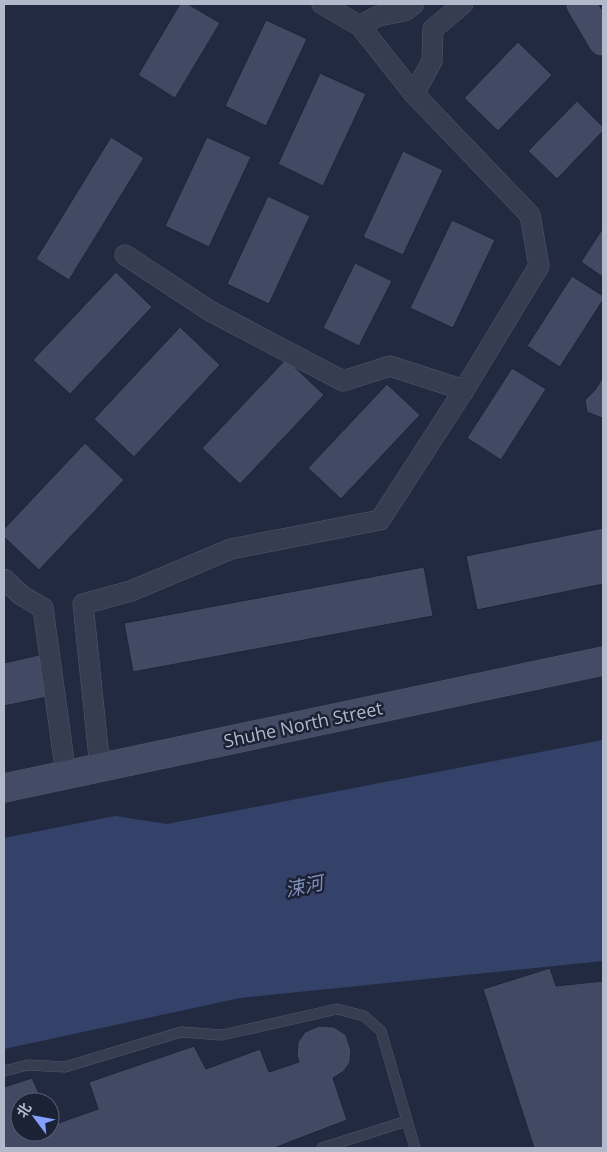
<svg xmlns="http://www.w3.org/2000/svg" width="607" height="1152" font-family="'Open Sans','Noto Sans SC',sans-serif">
<rect width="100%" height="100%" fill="#222a41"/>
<path fill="#344269" d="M603,740V961L240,998L4,1049V838L115,816L167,824Z"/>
<g fill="#414963" stroke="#1e2437">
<path d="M180,4H188L220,23L175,98L138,75Z"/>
<path d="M266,20L307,39L266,126L225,106Z"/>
<path d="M518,42L552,75L498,131L464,98Z"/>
<path d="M320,73L366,94L323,186L278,164Z"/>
<path d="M577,101L603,127V131L557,179L528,151Z"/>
<path d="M111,137L144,158L69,280L36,259Z"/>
<path d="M207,137L251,157L209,247L165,226Z"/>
<path d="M403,151L443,170L403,255L363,237Z"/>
<path d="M268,196L310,216L269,304L227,284Z"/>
<path d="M452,220L495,240L453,328L410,308Z"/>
<path d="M603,228V277L581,262Z"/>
<path d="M355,263L392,281L359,346L323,328Z"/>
<path d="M116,272L152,307L70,394L33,360Z"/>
<path d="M572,276L603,296V300L560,367L527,346Z"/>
<path d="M180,327L220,365L134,457L94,419Z"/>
<path d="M286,359L324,395L240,484L202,448Z"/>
<path d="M512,368L546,389L501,460L467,438Z"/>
<path d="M603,377V418H602L587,412L585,400L595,390Z"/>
<path d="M387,384L420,415L341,499L308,468Z"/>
<path d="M85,443L124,480L39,570L4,537V529Z"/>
<path d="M603,528V584L477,610L466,556Z"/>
<path d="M424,567L433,616L133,672L124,623Z"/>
<path d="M43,654L52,696L4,706V663Z"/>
<path d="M550,968L556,986L603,981V1148H534L483,989Z"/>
<path d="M319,1026L334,1027L346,1035L351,1051L350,1062L344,1071L333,1078L347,1120L274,1148H4V1087L32,1078L43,1102H20V1132H50V1118L53,1125L98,1109L89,1082L194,1046L206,1069L260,1049L269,1072L299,1062L297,1055L298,1042L305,1032Z"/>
</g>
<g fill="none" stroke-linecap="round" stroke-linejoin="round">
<g stroke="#52586b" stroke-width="11">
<g id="lane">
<path d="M4,1071L28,1065L65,1067L181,1032L222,1035L337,1009L364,1016L381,1031L415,1148"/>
<path d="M322,1148L407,1121"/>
</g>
</g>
<g stroke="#52586b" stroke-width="21">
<g id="street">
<path d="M360,26L378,16L405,11L414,4"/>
<path d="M414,94L432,61L433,29L463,4"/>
<path d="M125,255L210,311L343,381L390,366L464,390"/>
<path d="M4,579L21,595L43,608L66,775"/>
<path d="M100,767L83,604L131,591L231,549L380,520L464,390L539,266L530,215L414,94L360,26L322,4"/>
</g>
</g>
<g stroke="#52586b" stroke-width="29">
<g id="secondary">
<path d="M581,4L603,41"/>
<path d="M4,788L603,661"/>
</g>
</g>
<use href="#lane" stroke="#373d50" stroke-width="10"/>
<use href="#street" stroke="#373d50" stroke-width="20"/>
<use href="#secondary" stroke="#444b64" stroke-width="28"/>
</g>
<g text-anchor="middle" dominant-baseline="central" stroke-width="5" stroke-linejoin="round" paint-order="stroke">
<g font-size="18" fill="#b3b8cb" stroke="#1c2236">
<text transform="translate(303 724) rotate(-12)">Shuhe North Street</text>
</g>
<g font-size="19" font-style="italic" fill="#808fb9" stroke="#1c2236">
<text transform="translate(304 886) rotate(-12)">涑河</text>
</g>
</g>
<rect width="607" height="1152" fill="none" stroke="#b3b8cb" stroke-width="10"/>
<g transform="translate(35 1117) rotate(302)"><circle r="24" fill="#1c2236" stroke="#585e72"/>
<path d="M0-4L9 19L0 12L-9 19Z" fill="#849fff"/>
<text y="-8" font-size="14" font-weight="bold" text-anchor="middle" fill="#b3b8cb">北</text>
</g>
</svg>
